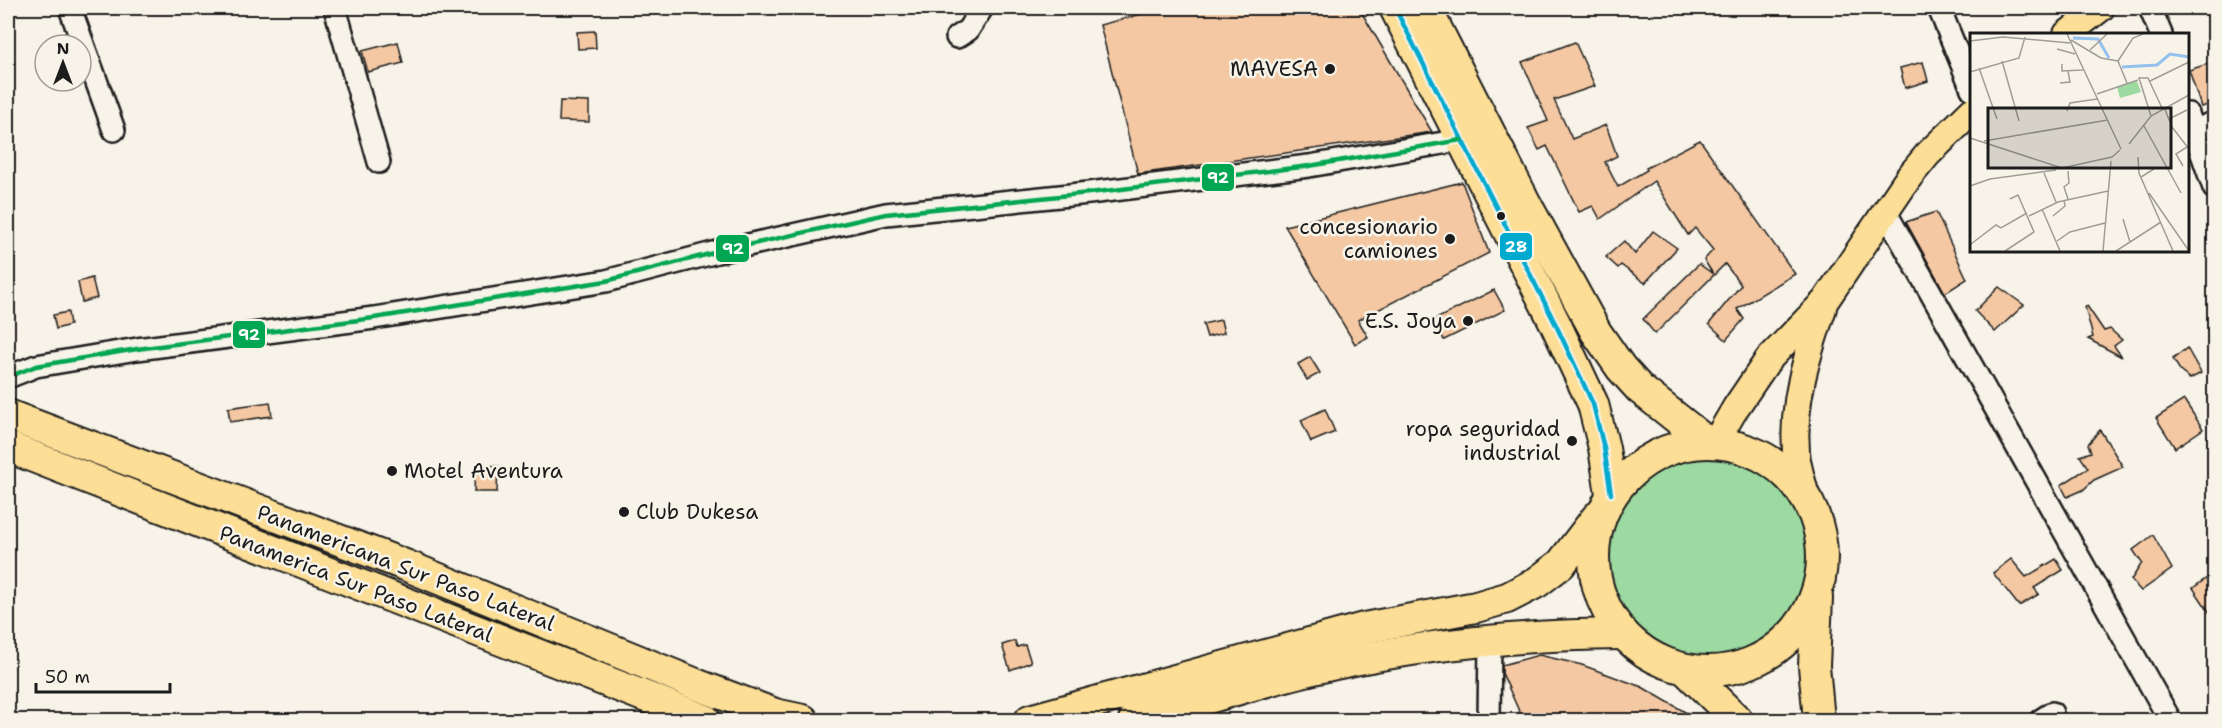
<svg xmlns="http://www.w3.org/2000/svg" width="2222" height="728" font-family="'Shantell Sans',sans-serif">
<rect width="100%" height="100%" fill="#f7f3e8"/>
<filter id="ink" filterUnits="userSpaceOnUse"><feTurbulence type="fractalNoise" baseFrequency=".0167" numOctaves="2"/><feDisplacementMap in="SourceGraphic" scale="12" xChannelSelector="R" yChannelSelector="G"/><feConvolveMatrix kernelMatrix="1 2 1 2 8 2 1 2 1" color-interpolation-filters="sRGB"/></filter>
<g filter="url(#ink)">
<circle fill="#9cdaa2" stroke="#5c7b5f" stroke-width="1.5" cx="1708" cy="558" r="101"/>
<g fill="#f4c8a3" stroke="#1c1c1c" stroke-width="1.5">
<path d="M1164,8H1359L1432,132L1138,174L1100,25Z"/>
<path d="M595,31L596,48L578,49L577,32Z"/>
<path d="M398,42L403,63L368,72L362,51Z"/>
<path d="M1575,42L1595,86L1554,100L1572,139L1606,125L1617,156L1605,162L1618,187L1647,170L1646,168L1700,140L1795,274L1737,309L1744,319L1726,340L1709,324L1741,285L1725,264L1655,334L1643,319L1699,264L1713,274L1704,260L1713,250L1695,228L1688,235L1654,181L1600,219L1593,206L1579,212L1547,146L1539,150L1528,128L1548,121L1522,62Z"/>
<path d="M1923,62L1928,81L1905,88L1900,68Z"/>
<path d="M2214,62V103L2201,107L2189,70Z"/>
<path d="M560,101L589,102V122L559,121Z"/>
<path d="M1462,182L1489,253L1358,320L1368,337L1355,344L1285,226Z"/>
<path d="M1936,212L1967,279L1945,293L1906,222Z"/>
<path d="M1653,231L1677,248L1645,283L1621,265L1618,268L1606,257L1624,241L1635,254Z"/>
<path d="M92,278L97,298L82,302L78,282Z"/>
<path d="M1999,287L2024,305L1995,332L1975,311Z"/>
<path d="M1494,290L1505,310L1444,340L1434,320Z"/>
<path d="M2087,306L2104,331L2110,329L2122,340L2114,346L2122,357L2088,339L2093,337L2085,307Z"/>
<path d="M68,312L70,325L56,329L53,315Z"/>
<path d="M1221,320L1224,333L1207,337L1203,324Z"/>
<path d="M2187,348L2201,373L2190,379L2181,372L2173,359Z"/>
<path d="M1310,357L1320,373L1307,380L1298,364Z"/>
<path d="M2184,400L2203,429L2175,448L2156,418Z"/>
<path d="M270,402L272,416L230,422L228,408Z"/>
<path d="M1325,409L1335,432L1311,442L1301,420Z"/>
<path d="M2100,430L2123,467L2094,480L2083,490L2067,497L2061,485L2088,468L2080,456L2091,452L2088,444Z"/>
<path d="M475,465L498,466L497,492H474Z"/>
<path d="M2153,535L2172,569L2141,591L2131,580L2142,563L2133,550Z"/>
<path d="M2011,559L2026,577L2056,559L2063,570L2034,588L2039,594L2019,606L1993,573Z"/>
<path d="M2214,573V619L2193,588Z"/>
<path d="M1015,641L1017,647L1025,645L1031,662L1010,670L1002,645Z"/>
<path d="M1539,655L1582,665L1642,687L1699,720H1523L1502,673V665Z"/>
</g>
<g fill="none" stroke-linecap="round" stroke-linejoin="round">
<g stroke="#1c1c1c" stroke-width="26">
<g id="minor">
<path d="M70,8L114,130"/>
<path d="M335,8L379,162"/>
<path d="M1939,8L1972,89"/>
<path d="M2150,8L2161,34"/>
<path d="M957,37L968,30L982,8"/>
<path d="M2188,114L2214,188"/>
<path d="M2193,132L2214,122"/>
<path d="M1885,211L2170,720"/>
<path d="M8,377L36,366L137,349L374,318L606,281L717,252L886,214L1089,193L1309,166L1461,140"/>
<path d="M1489,720L1490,640"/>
<path d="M2041,720L2052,713"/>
</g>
</g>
<g stroke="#1c1c1c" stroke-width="30">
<g id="major">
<path d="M2067,34L2101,8"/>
<path d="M1715,443L1736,407L1768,360L1825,301L1909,177L1928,154L1972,111"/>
<path d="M1806,497C1803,483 1797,467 1796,452C1792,401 1807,356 1823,308"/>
</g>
</g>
<g stroke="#1c1c1c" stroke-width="34">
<g id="highway">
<path d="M1395,8L1555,323L1593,404L1604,448L1611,494"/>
<path d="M1426,8L1526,204L1596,332L1621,368L1640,389L1708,443"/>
<path d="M8,415L405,565L698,685L775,714L803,720"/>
<circle cx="1708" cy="557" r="114"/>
<path d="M8,447L705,720"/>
<path d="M1817,598L1814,666L1819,720"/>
<path d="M1685,669L1737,720"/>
<path d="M1030,720L1364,628L1476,607L1507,598L1536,583L1561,564L1597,517"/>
<path d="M1134,720C1191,704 1248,685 1305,671C1409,645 1516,635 1623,634"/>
</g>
</g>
<use href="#minor" stroke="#f7f3e8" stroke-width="21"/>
<use href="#major" stroke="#fcde96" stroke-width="26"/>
<use href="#highway" stroke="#fcde96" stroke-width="30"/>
<g stroke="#f7f3e8" stroke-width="9">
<path id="bus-1" d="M1395,8L1555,323L1593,404L1604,448L1611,494"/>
</g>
<g stroke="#f7f3e8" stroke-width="9">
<path id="bus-2" d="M8,377L36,366L137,349L374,318L606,281L717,252L886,214L1089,193L1309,166L1461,140"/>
</g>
<use href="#bus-1" stroke="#00a9ce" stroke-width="4.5"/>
<use href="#bus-2" stroke="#00a651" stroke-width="4.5"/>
</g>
</g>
<g fill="#1c1c1c" stroke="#f7f3e8" stroke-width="2">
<circle cx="1330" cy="69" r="6"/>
<circle cx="1501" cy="216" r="5"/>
<circle cx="1450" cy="239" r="6"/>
<circle cx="1468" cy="321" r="6"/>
<circle cx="1572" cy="441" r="6"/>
<circle cx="392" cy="471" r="6"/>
<circle cx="624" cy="512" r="6"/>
</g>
<g text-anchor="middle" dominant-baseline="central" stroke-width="5" stroke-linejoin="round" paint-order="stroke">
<g font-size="21" fill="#1c1c1c" stroke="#f7f3e8" text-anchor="end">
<text x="1318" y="69">MAVESA</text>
<text x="1438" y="227">concesionario<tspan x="1438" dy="24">camiones</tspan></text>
<text x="1456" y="321">E.S. Joya</text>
<text x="1560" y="429">ropa seguridad<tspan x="1560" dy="24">industrial</tspan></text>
<text x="404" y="471" text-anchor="start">Motel Aventura</text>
<text x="636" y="512" text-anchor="start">Club Dukesa</text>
</g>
<g font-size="21" fill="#1c1c1c" stroke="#f7f3e8">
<text transform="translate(406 568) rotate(21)">Panamericana Sur Paso Lateral</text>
<text transform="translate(356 584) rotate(21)">Panamerica Sur Paso Lateral</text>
</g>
</g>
<g transform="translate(1970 33)">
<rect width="219" height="219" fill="#f7f3e8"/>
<path d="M167,48L171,59L150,65L147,54Z" fill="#9cdaa2"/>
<path fill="none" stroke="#94c1ee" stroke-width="3" d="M103,5L128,6L139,25M152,34L187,32L200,21L219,24"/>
<path fill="none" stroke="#9f9d96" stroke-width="1.5" d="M97,1L151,116M101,7L131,25L148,28M0,8L33,4L100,10M87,16L105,21M120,17L137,1M32,28L49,88M148,28L163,5L173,1M148,28L157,50M92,31V38L113,37M9,35L27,86M0,39L49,25L55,4M180,48L219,29M90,50L100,49L98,38M127,61L168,47M194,74L202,94L219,116M97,78L100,70L127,66M181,83L169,45H178L192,75M199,86L217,77M174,93L211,160M0,105L92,135L142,124L150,117M14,108L138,87M159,111L181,83L219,62M168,124L169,140L203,218M213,133L206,121L217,114M74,140L86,169M171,144L187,134M0,153L20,146L86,137M179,160L219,218M98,166L94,154L99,150L98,138M72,176L90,218M59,183L88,169L138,158M83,183L95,173L94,167M153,186L160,209M87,208L100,199L135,190M1,211L26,192L31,195L57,180M35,218L64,199L48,162L40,166M133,218L141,128M146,218L191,189"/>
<path fill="#1c1c1c" fill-opacity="0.15" stroke="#1c1c1c" stroke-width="3" d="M18,75H201V135H18Z"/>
<rect width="219" height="219" fill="none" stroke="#1c1c1c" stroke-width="3"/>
</g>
<g stroke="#f7f3e8" stroke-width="2">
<rect x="1201" y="163" width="34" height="29" rx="6" fill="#00a651"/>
<rect x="1499" y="232" width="34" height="29" rx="6" fill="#00a9ce"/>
<rect x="715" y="234" width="35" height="29" rx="6" fill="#00a651"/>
<rect x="232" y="320" width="34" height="29" rx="6" fill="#00a651"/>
</g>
<g font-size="16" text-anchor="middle" font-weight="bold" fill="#fff">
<text x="1218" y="183">92</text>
<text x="1516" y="252">28</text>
<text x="733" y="254">92</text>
<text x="249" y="340">92</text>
</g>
<rect width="2222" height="728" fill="none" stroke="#f7f3e8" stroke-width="30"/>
<rect x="15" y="15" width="2192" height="698" fill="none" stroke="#1c1c1c" stroke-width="2" filter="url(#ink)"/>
<g transform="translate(63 63)"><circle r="28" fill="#f7f3e8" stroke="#9f9d96" stroke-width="1.5"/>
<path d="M0-4.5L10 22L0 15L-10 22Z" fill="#1c1c1c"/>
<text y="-9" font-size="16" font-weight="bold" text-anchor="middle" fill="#1c1c1c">N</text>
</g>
<path d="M36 683v9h134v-9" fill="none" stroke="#1c1c1c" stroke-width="3"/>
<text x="45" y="683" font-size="18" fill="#1c1c1c" stroke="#f7f3e8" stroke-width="4.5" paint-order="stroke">50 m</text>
</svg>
